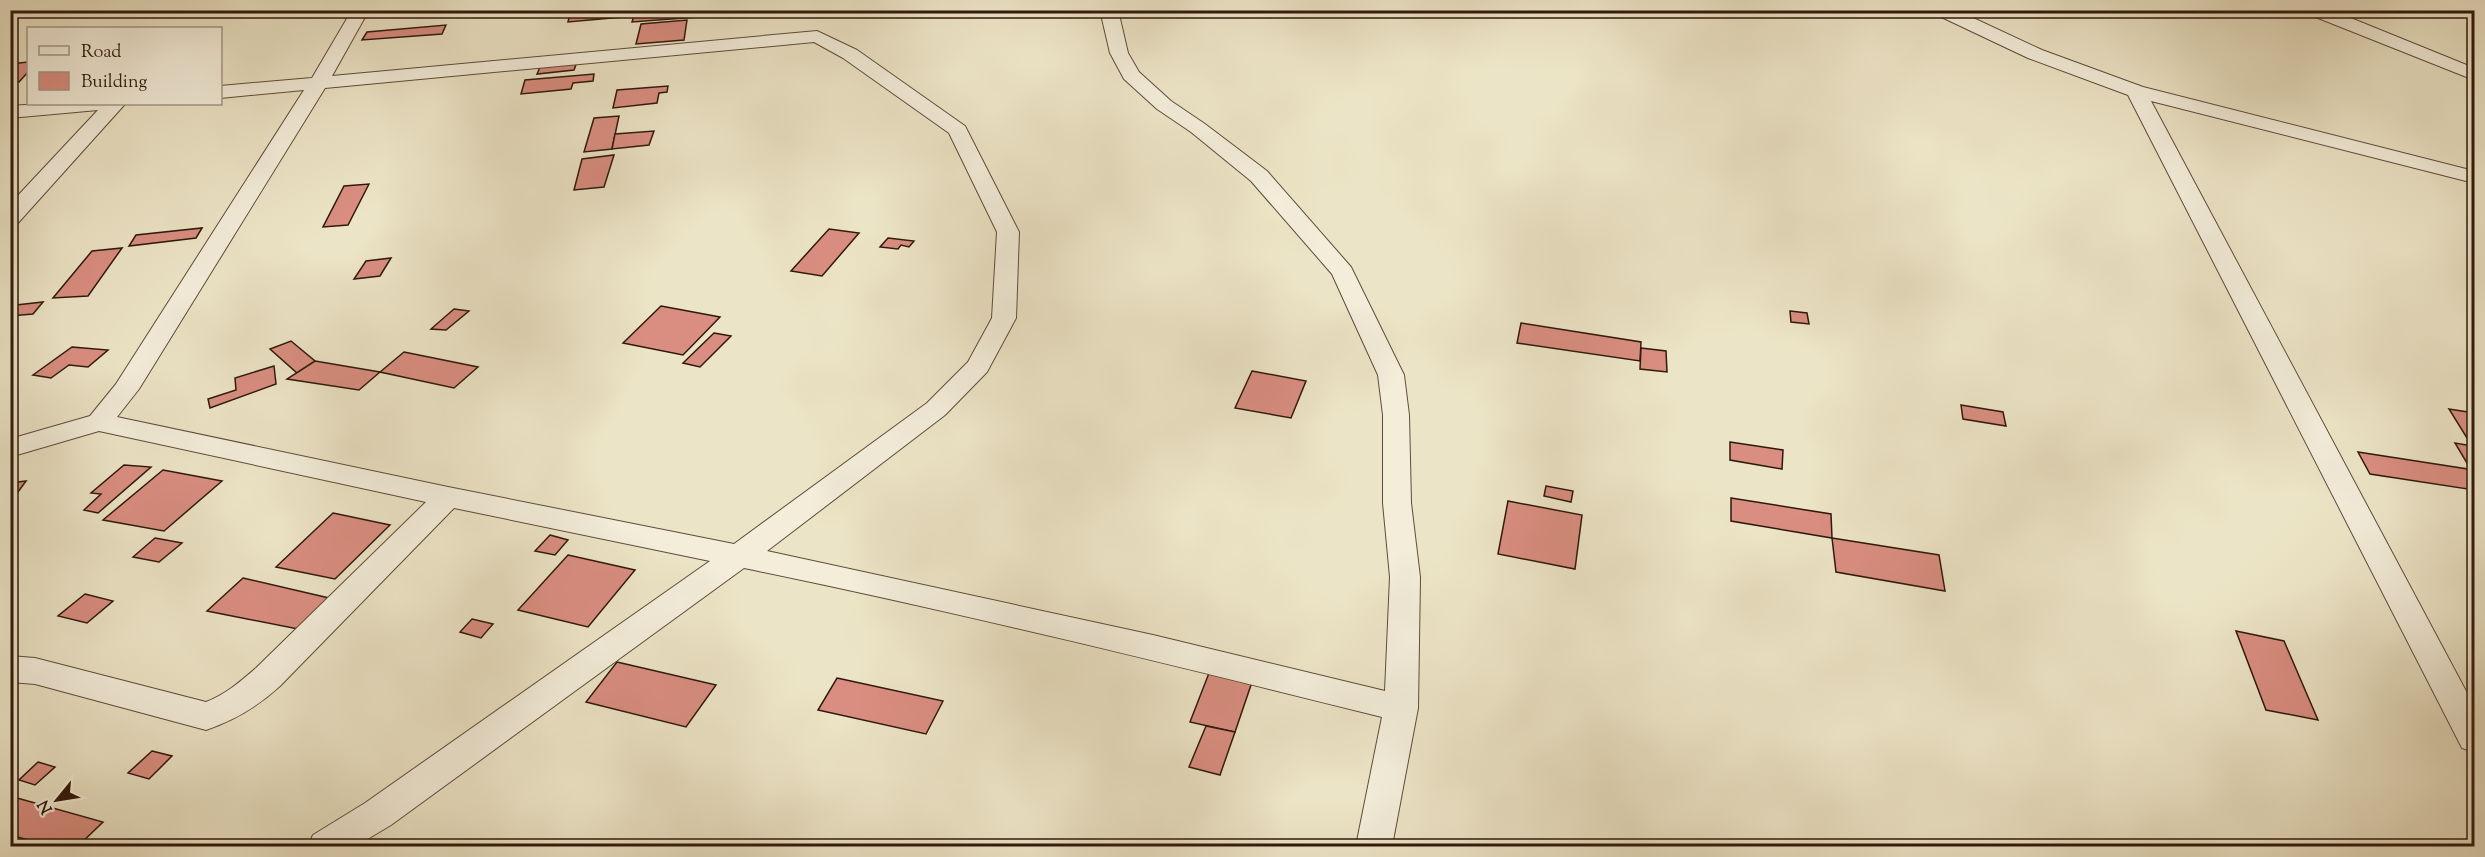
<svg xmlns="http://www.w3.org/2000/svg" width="2485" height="857" font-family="'Sorts Mill Goudy',serif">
<rect width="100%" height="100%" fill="#ece4c6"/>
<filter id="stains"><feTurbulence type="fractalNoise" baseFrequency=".00333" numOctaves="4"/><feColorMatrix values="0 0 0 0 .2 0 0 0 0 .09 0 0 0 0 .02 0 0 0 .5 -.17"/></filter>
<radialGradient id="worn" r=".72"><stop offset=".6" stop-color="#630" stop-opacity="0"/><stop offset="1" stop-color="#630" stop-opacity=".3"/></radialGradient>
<g fill="#da8e81" stroke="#2f190c" stroke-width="1.5">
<path d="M607,10H635L634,16L568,22L570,14Z"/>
<path d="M699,10L698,17L632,22L634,16Z"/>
<path d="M687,20L684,40L636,44L641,24Z"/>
<path d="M446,25L442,34L362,40L367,32Z"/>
<path d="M28,62V72L19,82L10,83V64Z"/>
<path d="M577,62L574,70L537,74L541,65Z"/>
<path d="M594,74L593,81L573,83L571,89L521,94L525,80Z"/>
<path d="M668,86L667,92L659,93L657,103L613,108L617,90Z"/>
<path d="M619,116L612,149L584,152L594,118Z"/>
<path d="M654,131L649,145L612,149L615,134Z"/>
<path d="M614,155L604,187L574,190L582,159Z"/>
<path d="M369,184L348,225L323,227L344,186Z"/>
<path d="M202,228L196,238L129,246L136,235Z"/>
<path d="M829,229L859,233L822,276L791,271Z"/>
<path d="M888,238L914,241L909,247L901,245L898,249L880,247Z"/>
<path d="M122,248L88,296L53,298L92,251Z"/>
<path d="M391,258L380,276L354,279L366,261Z"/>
<path d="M43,302L33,314L10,316V311L16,305Z"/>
<path d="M661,306L720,317L683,355L623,343Z"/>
<path d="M454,309L469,311L446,330L431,329Z"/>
<path d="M1790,311L1807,313L1809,324L1791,322Z"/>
<path d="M1521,323L1641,342L1640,361L1517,343Z"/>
<path d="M714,333L731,336L700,367L683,363Z"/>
<path d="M291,341L315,361L297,373L270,349Z"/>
<path d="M72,347L108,350L88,367L69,365L51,378L33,375Z"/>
<path d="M1641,348L1666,351L1667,372L1640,369Z"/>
<path d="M404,352L478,367L454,388L380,372Z"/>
<path d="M315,361L380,372L359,390L287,379Z"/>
<path d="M274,366L276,384L210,408L208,399L236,390L235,378Z"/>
<path d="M1252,371L1306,381L1291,418L1235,408Z"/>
<path d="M1961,405L2003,412L2006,426L1963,419Z"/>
<path d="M2449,409L2474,413V464L2467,463L2455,443L2472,446Z"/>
<path d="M1730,442L1783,450L1782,469L1730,460Z"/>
<path d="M2358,452L2474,470V490L2370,474Z"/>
<path d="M124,465L151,467L98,513L84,510L101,494L91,493Z"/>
<path d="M163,470L222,481L164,531L103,520Z"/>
<path d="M26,481L10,503V483Z"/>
<path d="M1546,486L1573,491L1571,502L1544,496Z"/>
<path d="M1731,498L1831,514L1832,538L1731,521Z"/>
<path d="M1508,501L1582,515L1575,569L1498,554Z"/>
<path d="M333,513L390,525L335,579L276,567Z"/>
<path d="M550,535L568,540L555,555L535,551Z"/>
<path d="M155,538L182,543L159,562L133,557Z"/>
<path d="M1832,538L1939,555L1945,591L1836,572Z"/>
<path d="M568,555L635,570L588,627L518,610Z"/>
<path d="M243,578L329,598L298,629L207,611Z"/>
<path d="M85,594L113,601L87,623L58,616Z"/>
<path d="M472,619L493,624L481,638L460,632Z"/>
<path d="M2236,631L2284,641L2318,720L2266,710Z"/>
<path d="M617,662L716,685L686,727L586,702Z"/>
<path d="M1209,673L1252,682L1235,732L1190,722Z"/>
<path d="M837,678L943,701L926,734L818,710Z"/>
<path d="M1206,726L1235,732L1220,775L1189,767Z"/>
<path d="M152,751L172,756L149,779L128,773Z"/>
<path d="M38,762L55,767L35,785L19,780Z"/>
<path d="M10,796L103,822L78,846H51L10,835Z"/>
</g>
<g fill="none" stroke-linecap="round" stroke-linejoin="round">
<g stroke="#5e4c3a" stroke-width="2">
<g id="minor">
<path d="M10,10H22L16,17L10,18Z"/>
<path d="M352,10H369L332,76L817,31L857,50L965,126L1019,232L1016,318L987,372L945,415L767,551L1153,635L1385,691L1390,577L1383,503V415L1378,375L1332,274L1251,181L1191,132L1157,109L1124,79L1110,53L1100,10H1118L1128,53L1139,72L1171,101L1205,124L1267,171L1351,267L1404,375L1409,415L1411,503L1420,577L1418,708L1392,846H1356L1382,717C1170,664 958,612 744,568L391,825L356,846H308L313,835L365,803L710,561L454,508L280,686C257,707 235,720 206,730L35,684L10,682V656L35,658L206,702C225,695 241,681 256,668L426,502L99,431L10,457V439L90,416L116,384L304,90L220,98V86L312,78ZM814,42L843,58L949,133L997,232L992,318L968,362L927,403L734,544L448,487L117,417L139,389L325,88Z"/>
<path d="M1933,10H1956L2042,50L2143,87L2474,171V183L2151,101L2474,706V752L2462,748L2128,95L2028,58L1935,14Z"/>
<path d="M2306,10H2331L2474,68V80L2308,14Z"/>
<path d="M40,104H125L18,223L10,225V204L98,110L10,118V106Z"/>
</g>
</g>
<use href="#minor" fill="#f3edda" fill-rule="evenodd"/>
</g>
<rect width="2485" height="857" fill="none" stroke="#ece4c6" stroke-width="36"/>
<rect x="12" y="12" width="2461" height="833" fill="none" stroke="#2f190c" stroke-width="3"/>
<rect x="18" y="18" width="2449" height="821" fill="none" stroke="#2f190c" stroke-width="1.5"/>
<rect x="27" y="27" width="195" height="78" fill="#f3edda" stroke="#a59888" stroke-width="1.5"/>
<rect x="39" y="46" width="30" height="9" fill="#f3edda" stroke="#a59888" stroke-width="1.5"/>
<text x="81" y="57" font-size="18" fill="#2f190c">Road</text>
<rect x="39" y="72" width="30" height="18" fill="#da8e81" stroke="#a59888" stroke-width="1.5"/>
<text x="81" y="87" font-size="18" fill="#2f190c">Building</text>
<g transform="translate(57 800) rotate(240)" stroke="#f3edda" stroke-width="4.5" paint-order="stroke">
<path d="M0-4.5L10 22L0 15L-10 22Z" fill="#2f190c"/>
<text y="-9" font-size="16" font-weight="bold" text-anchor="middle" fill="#2f190c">N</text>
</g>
<rect width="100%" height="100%" filter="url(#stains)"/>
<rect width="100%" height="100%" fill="url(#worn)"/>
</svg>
